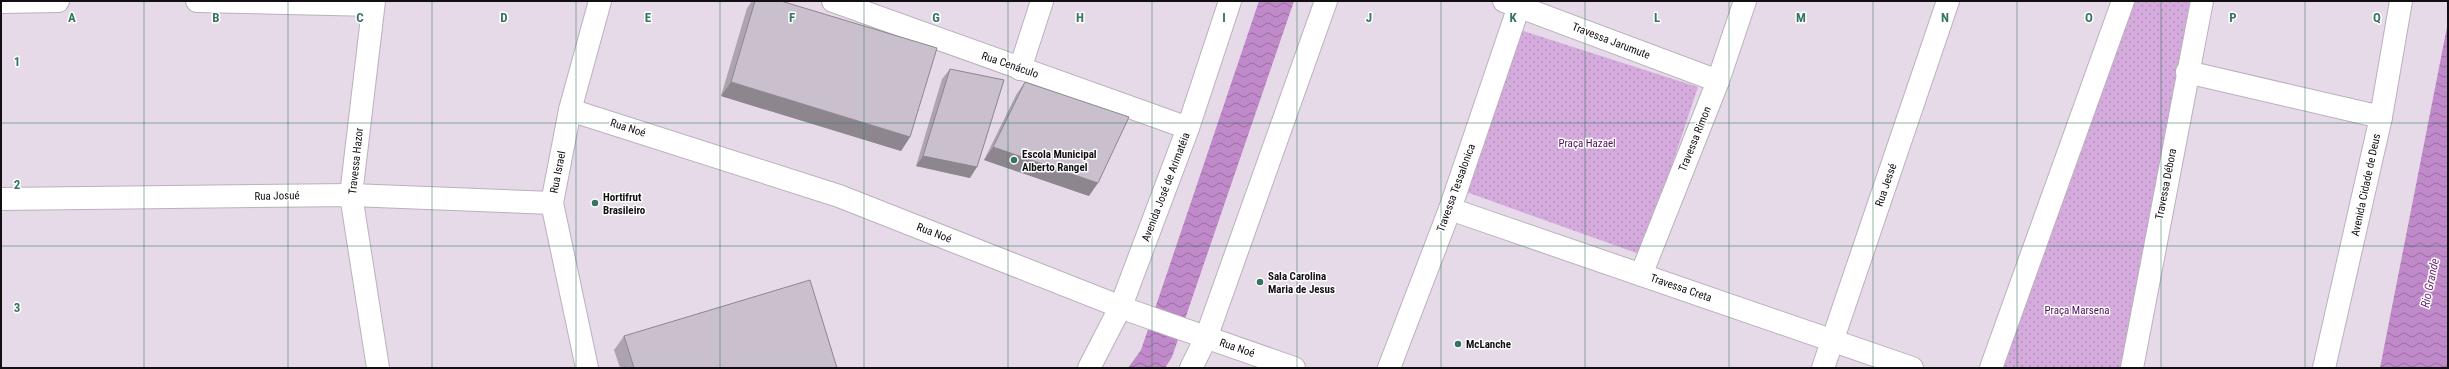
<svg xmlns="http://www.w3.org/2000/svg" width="2449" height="369" font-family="'Roboto Condensed',sans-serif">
<defs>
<pattern id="park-dots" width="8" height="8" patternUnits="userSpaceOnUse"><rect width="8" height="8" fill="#d5abdd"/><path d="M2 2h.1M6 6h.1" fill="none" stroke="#b692bd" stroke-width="1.8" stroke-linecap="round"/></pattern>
<pattern id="water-waves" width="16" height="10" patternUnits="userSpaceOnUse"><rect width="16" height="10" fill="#c089c9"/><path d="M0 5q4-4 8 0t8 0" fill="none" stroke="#9b6ea2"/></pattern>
</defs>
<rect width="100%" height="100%" fill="#e6dae8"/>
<g fill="url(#park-dots)">
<path d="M2118,1H2196L2124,368H1996Z"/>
<path d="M1514,28L1698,87L1642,255L1455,188Z"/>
</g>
<g fill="url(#water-waves)">
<path d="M1259,1H1294L1172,357L1165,368H1128L1141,350Z"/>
<path d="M2448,22V368H2380Z"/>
</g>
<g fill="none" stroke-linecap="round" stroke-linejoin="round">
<g stroke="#bbb0bd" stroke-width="24">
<g id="minor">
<path d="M197,1L373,5"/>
<path d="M374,1L351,195L378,368"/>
<path d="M833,1L1188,128"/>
<path d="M1504,1L1718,81"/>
<path d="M1,2L58,1"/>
<path d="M1020,69L1042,1"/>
<path d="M2187,72L2381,117"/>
<path d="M570,110L839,196L1131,311L1294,368"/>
<path d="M1,199L351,195L552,203"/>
<path d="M1450,209L1912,368"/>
<path d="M1641,275L1718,81L1745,1"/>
<path d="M587,368L552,203L570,110L600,1"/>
<path d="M1089,368L1121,306L1188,128L1230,1"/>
<path d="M1191,368L1206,338L1326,1"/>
<path d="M1389,368L1450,209L1519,6"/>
<path d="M1823,368L1948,1"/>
<path d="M1991,368L2123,1"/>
<path d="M2132,368L2202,1"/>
<path d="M2324,368L2381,117L2401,1"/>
</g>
</g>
<use href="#minor" stroke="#fff" stroke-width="22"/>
</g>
<g fill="#aea4af">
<path d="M752,1H781L910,137L901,151L721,96L747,8Z"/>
<path d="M950,69L970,178L916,166L942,79Z"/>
<path d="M1025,82L1089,196L984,160L1016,95Z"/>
<path d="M624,336L837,368H620L614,350Z"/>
</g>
<g fill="#8d868f">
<path d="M731,82L910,137L901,151L721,96Z"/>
<path d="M993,147L1098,183L1089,196L984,160Z"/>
<path d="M923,156L977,167L970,178L916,166Z"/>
</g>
<g fill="#cabfcc" stroke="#8d868f">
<path d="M755,1H781L937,48L910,137L731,82Z"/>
<path d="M950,69L1004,80L977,167L923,156Z"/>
<path d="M1025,82L1129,117L1098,183L993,147Z"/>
<path d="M810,280L837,368H634L624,336Z"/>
</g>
<path fill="none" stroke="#367462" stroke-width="1" stroke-opacity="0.55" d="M144,1V368M288,1V368M432,1V368M576,1V368M720,1V368M864,1V368M1008,1V368M1152,1V368M1297,1V368M1441,1V368M1585,1V368M1729,1V368M1873,1V368M2017,1V368M2161,1V368M2305,1V368M1,123H2448M1,246H2448"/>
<g fill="#367462" stroke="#fff" stroke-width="1.5">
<circle cx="1014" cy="160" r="4"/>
<circle cx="595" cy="203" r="4"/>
<circle cx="1260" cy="282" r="4"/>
<circle cx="1458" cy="344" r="4"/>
</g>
<g text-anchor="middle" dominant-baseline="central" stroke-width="3" stroke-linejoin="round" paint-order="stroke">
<g font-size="11" fill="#120f13" stroke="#fff">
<text transform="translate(1611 41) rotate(21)">Travessa Jarumute</text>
<text transform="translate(1010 65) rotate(19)">Rua Cenáculo</text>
<text transform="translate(628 128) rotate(18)">Rua Noé</text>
<text transform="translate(1695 139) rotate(-68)">Travessa Rimon</text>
<text transform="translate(356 161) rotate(-84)">Travessa Hazor</text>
<text transform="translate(558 172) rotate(-79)">Rua Israel</text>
<text transform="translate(2166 184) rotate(-79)">Travessa Débora</text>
<text transform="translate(1886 185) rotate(-71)">Rua Jessé</text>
<text transform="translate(2366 185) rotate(-78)">Avenida Cidade de Deus</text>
<text transform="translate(1166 187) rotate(-69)">Avenida José de Arimatéia</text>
<text transform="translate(1456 188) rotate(-70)">Travessa Tessalonica</text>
<text transform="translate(277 196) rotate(-1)">Rua Josué</text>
<text transform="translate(934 233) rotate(21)">Rua Noé</text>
<text transform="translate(1681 288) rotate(19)">Travessa Creta</text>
<text transform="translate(1237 348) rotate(19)">Rua Noé</text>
</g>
<g font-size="11" fill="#520d5e" stroke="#fff">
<text x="1587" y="143">Praça Hazael</text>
<text x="2077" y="310">Praça Marsena</text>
</g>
<g font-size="11" font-weight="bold" fill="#120f13" stroke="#fff" text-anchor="start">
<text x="1022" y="154">Escola Municipal<tspan x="1022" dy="13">Alberto Rangel</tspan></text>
<text x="603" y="197">Hortifrut<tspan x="603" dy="13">Brasileiro</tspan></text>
<text x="1268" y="276">Sala Carolina<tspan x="1268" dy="13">Maria de Jesus</tspan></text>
<text x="1466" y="344">McLanche</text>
</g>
<g font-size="12" font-style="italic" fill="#702e7c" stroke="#fff">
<text transform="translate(2430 283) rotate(-78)">Rio Grande</text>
</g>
</g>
<g font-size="13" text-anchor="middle" font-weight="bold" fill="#367462" stroke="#fff" stroke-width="3" stroke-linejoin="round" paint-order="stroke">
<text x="72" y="22">A</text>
<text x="216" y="22">B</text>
<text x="360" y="22">C</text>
<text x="504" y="22">D</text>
<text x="648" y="22">E</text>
<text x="792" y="22">F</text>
<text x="936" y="22">G</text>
<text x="1080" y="22">H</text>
<text x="1224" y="22">I</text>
<text x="1369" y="22">J</text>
<text x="1513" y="22">K</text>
<text x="1657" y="22">L</text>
<text x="1801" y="22">M</text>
<text x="1945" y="22">N</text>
<text x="2089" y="22">O</text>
<text x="2233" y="22">P</text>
<text x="2377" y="22">Q</text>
<text x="17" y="66">1</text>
<text x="17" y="189">2</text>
<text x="17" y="312">3</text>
</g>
<rect width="2449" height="369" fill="none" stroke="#120f13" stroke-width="4"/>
</svg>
